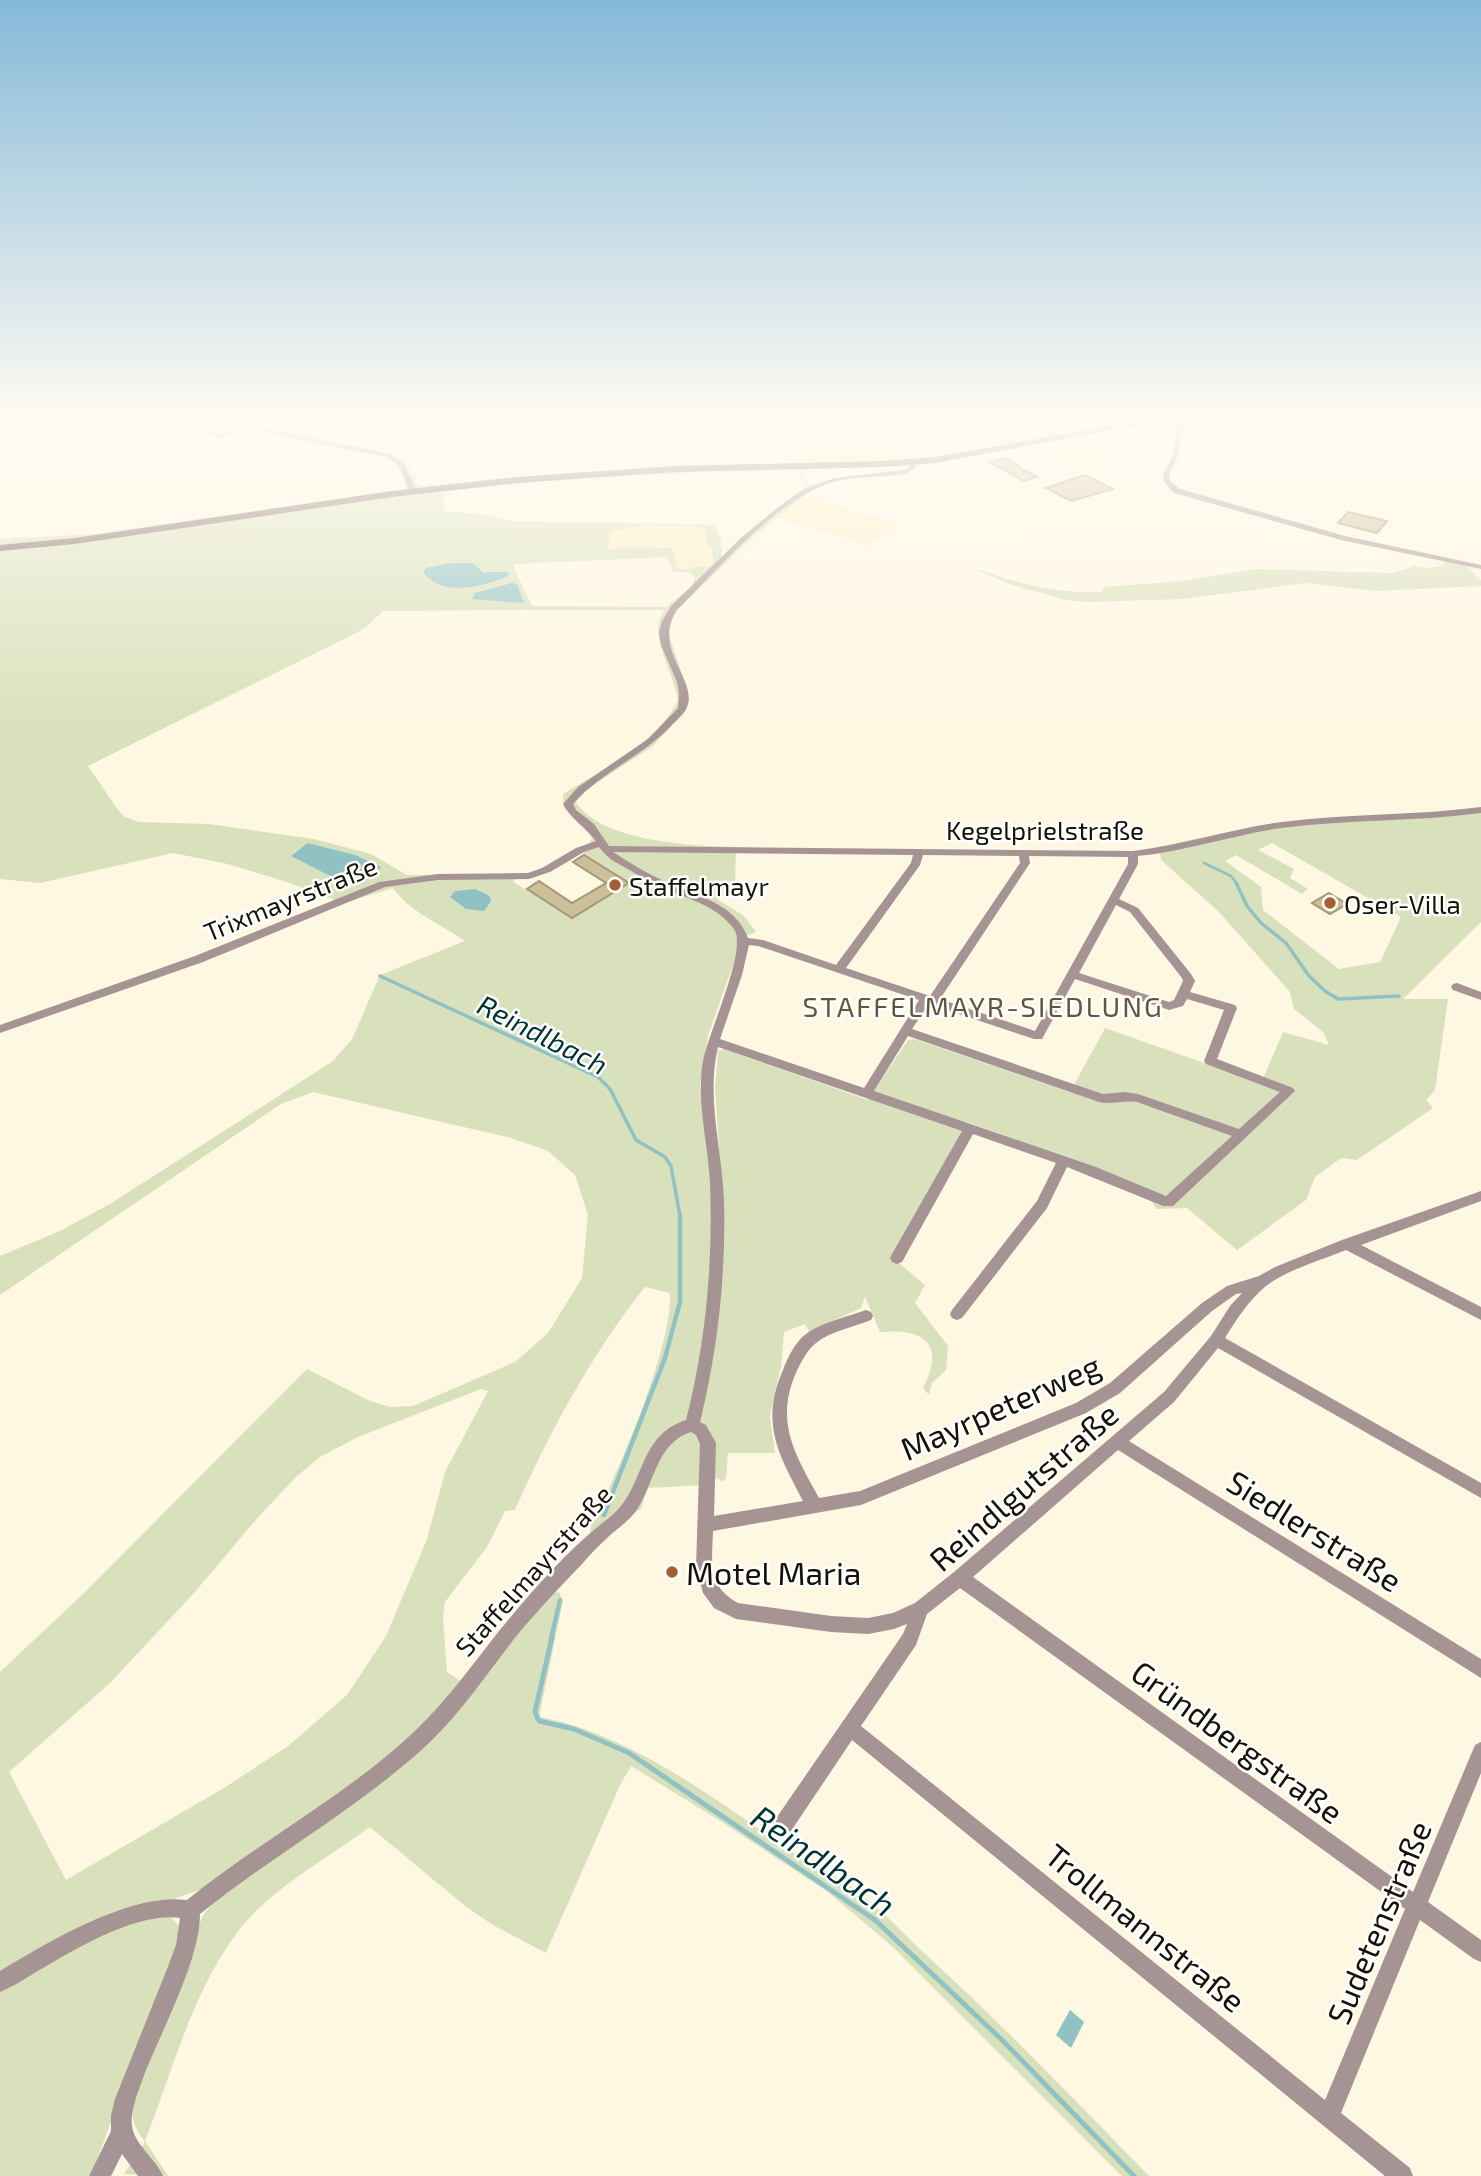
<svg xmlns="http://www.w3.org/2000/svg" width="1481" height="2176" font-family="'Exo 2',sans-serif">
<rect width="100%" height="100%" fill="#fef7e2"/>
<g fill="#feeec3">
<path d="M1183,420H1261L1181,433Z"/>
<path d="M1275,420H1423L1430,422L1366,450Z"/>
<path d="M1039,426L1049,438L984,449L968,435Z"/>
<path d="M1093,438L1116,452L1103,456L1122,463L1095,471L1044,454L1041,450Z"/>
<path d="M906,444L919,460L805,464L802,450Z"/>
<path d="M803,496L899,524L867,545L776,517Z"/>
<path d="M644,525L705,527L707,544L712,548L713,566L678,570L673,556L608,549L611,532Z"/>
</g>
<g fill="#d9e1bc" fill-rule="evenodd">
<path d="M410,420H435L332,440C355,448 387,446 406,464C413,470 414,480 421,486C549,473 677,466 805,463L818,469L804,470V476L813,489L753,537L673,614L668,632L688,692L686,710L653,746L587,789L576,802C601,842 693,846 736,847L735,884L718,900L743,915L756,932L739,939L734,962L708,1036L700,1086L723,1206L715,1088L718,1051L724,1049L868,1100L908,1040L914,1039L1070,1092L1105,1028L1261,1083L1283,1032L1329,1045L1323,1032L1294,1009L1290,992L1219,912L1161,860L1160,853L1149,849L1260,825L1481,808V922L1403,999H1448L1435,1090L1426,1100L1433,1108L1357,1160L1341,1158L1315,1177L1306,1200L1237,1250L1187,1208L1156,1209L1150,1198L1042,1149L967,1122L893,1258L925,1285L915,1303L948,1346L946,1370L932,1383L929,1395L923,1388C946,1343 924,1328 880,1332L865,1297L861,1308L809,1332L805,1324L784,1332L781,1366L770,1417L775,1453H728L726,1478L722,1482L718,1478L704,1485L647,1488L641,1509L590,1534L591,1525C617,1476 673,1346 670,1293L645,1287C591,1355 550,1431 515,1510L505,1511L487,1547L445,1602L443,1618L447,1672L465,1684L426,1729L214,1885L173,1899L168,1914L179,1926V1939L95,2165L102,2176H0V1672L83,1594L307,1369L370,1401L390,1407L413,1406L515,1362L548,1333L582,1278L588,1215L575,1175L548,1151L511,1138L313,1092L281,1104L0,1295V1256L60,1231L110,1204L333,1061L352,1039L380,975L465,941C441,924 411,913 393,888L341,904L333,899L287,882L228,864L173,853L40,883L0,879V539L95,534L405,489L407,485L398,464L386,456L319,442L200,466L312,441L288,436L293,434L318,438ZM796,469L806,489L777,508L722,557L721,541L716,525L510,521L480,514L445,511L442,492L575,478ZM644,525L705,527L707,544L712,548L713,565L678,570L672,548L608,549L611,532ZM667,557L673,572H689L695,578L691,587L666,607L532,606L514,569V564ZM450,563C476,563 479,571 503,578L468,588L444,587L426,568ZM528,610H662L664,611C646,633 675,674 678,701C656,744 602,770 563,794L564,808L589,832L592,839L583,855L629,883L572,917L513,882L520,874L407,875L371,854L314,839L209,824L139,822L125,817L118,810L88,766L364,629L383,611ZM1272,843L1401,917L1380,962L1339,969L1263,910L1261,887L1225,861L1236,855L1302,894L1308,889L1290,878L1294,869L1258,850ZM481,1389L488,1391L445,1472L427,1539L386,1636L347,1695L288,1746L224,1788L66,1880L9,1772L110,1683L193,1594L260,1515L296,1477L320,1457L358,1437Z"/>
<path d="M1445,561L1465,565L1481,580V586L1375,591L1306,583L1182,599L1087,602L1067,600L1009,584L968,566C1012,582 1055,594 1102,592L1104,587L1183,581L1256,569L1391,573L1412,567V565L1425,568L1442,566Z"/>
<path d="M559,1592L563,1601L539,1717C635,1734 731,1811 811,1865C855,1881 891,1921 924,1953C1002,2024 1075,2100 1149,2176H1122L892,1946L828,1892L722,1822L631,1766L620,1785L546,1953L493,1925L465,1906L370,1827C333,1854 290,1878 257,1910C199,1967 174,2067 145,2141L168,2176L124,2174L145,2142C131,2124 131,2115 133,2093L203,1915L213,1903L379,1777L550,1594Z"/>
</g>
<g fill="#90c1c3">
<path d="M450,563H473L483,572H508L509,576C483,586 442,599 423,572L426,568Z"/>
<path d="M512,583L517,584L524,603L472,599L475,593Z"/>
<path d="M308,843L355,855L381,867L364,883L340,881L291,856Z"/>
<path d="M475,889L490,896L491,901L484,911L466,909L450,897L455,891Z"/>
<path d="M1070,2010L1084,2022L1071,2048L1056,2035Z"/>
</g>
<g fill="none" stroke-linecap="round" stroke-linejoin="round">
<path stroke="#90c1c3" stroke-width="2.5" d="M1204,863L1231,876L1238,885"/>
<g stroke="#90c1c3" stroke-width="3.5">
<path d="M1236,883L1247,906L1261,923L1286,943L1309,976L1325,991L1338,999L1399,996"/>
<path d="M380,976L598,1077L610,1089L636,1140L665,1157L671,1166L680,1216"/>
</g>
<g stroke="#90c1c3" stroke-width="4.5">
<path d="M604,1515L665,1358L680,1302V1215"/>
<path d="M551,1639L560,1600"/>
</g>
<path stroke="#90c1c3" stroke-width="5" d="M552,1637L535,1712L539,1721L574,1729L629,1753L875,1920L1002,2040L1134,2176"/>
</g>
<g fill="#cdbf9a" stroke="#a49877" stroke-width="2">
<path d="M222,420L243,428L222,437L199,429Z"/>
<path d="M1006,458L1018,465L1016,466L1037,477L1024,481L990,462Z"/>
<path d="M1085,475L1113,489L1071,501L1046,488Z"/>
<path d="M1348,512L1387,521L1377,533L1338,523Z"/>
<path d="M584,855L629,883L572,918L527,889L539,881L572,903L606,883L573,862Z"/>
<path d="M1329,893L1347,904L1330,914L1312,903Z"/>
</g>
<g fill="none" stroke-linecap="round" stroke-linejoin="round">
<g fill="#a69494" fill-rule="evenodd">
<path d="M224,420H234L272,430L390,454L404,464L417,491L410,493L399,466L386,457L271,434Z"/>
<path d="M1034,420H1041L1062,439V441H1058Z"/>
<path d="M1177,420H1183L1179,454L1169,474L1171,482L1180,489L1345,536L1481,565V569L1341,540L1174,493C1154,475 1167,474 1173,454C1176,444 1175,431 1177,420Z"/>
<path d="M911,461L916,462L915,469L907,473C881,479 852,475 827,484C774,503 717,570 677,610C650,651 703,683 685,711C681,717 674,722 670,727C641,757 600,773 573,804L576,810L594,824L609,846L1133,851C1183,845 1231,829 1282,822C1348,813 1415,816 1481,807V813C1415,822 1348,819 1281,828C1233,835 1187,851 1138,856V864L1119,899L1138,908L1191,974L1195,981L1190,992L1235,1005L1237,1008L1217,1059L1293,1088L1295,1091L1173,1206H1163L1067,1167L1047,1208L962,1318L957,1320L952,1318L950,1314L952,1310L1037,1201L1056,1163L973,1134L902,1262L897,1264L892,1262L890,1258L892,1254L962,1131L718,1047C706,1097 722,1149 724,1200C726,1275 718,1349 700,1422L706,1425L716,1443L714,1516L803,1501C778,1453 760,1423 783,1370C788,1357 795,1342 806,1334C822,1322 847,1317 866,1310L871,1312L873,1316L871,1320C854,1327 831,1331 816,1343C806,1351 800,1364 795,1375C775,1423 796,1456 819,1498L860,1491L1076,1403L1110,1383L1202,1303L1227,1286L1259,1276L1275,1267L1342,1240L1481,1191V1201L1361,1245L1481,1307V1320L1346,1250C1322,1260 1286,1270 1266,1286C1249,1300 1236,1320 1225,1338L1481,1483V1498L1218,1348L1174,1402L1129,1441L1481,1659V1678L1118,1450L973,1577L1413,1892L1475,1745L1481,1742V1773L1428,1902L1481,1940V1962L1474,1959L1420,1920L1341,2113L1410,2168L1413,2176H1385L852,1740L791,1831L784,1833L777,1831L775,1824L777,1817L903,1634L907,1624L894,1629L868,1634L831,1632L736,1619L714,1608L703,1593L696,1567L700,1444L696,1435L691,1432C657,1443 655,1481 638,1508C629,1522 616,1529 604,1541C596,1548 589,1556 582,1564C559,1588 535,1613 514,1639C487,1674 462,1711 430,1742C360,1808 274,1854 200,1914C200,1961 160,2033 143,2078C138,2093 130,2110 132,2126C134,2144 156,2159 163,2176H138L122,2154L111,2176H89L111,2131V2115L115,2099L167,1969L176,1945L180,1918C138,1912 79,1947 43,1968C29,1976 15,1986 0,1992V1971C48,1942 131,1892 187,1900C261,1840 348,1795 417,1729C448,1699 473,1664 499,1631C532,1591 568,1549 610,1517C646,1489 636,1436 686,1420C706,1342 713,1263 710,1183C708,1142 696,1102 703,1061C708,1033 748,949 734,929C715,903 683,898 656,885C646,880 637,875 628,869C616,863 607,858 599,847L584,852L550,872L529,879L438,880L385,887L203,962L0,1033V1025L195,956L379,882L438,874L528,873L542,868L576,848L596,841C585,827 571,819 563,804L578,787L648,739L678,708L679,695L677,682L661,645L659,633L662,621L671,606L743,536L785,502L804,489L834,478L903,470L909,468ZM613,852L913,855L911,863L836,965L763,940L748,938C735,903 697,896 666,882C648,874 630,863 613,852ZM923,855L1019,856L1020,863L930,996L846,968L920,865ZM1029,856L1128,857V864L1035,1031L940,999L1030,863ZM1116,905L1130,912L1182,978L1183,981L1174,1000L1169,1002L1079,973ZM749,945L758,946L919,1000L864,1088L720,1039L742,975ZM1075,979L1169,1010L1183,1006L1187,999L1224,1010L1204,1061L1206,1064L1280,1092L1239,1129L1138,1094L1125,1092L1103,1094L912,1029L929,1004L1034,1039H1042ZM908,1036L1099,1102C1111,1105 1124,1100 1137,1102L1232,1136L1166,1196L1096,1167L874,1091ZM1242,1293L1230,1306L1211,1336L1164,1392L954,1572L915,1603L893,1613L868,1618L831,1616L738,1603C707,1586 712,1562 713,1531L861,1505L1086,1413L1120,1393L1212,1311L1236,1294ZM960,1588L1405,1909L1325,2100L861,1726L916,1645L927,1614Z"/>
<path d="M1457,983L1481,992V1000L1453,990L1451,987L1453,984Z"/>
</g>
<path fill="#7f6666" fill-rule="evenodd" d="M1144,420H1164L935,463L882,467L675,472L517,483L392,497L75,544L0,551V545L75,538L392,491L517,477L675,466L882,461L935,457Z"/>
</g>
<linearGradient id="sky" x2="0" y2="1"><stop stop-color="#85b9d9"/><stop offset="0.58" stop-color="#fffbf2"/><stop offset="1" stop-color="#fffbf2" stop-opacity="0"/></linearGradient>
<rect width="1481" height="725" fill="url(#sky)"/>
<g fill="#a46130" stroke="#fff" stroke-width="2.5">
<circle cx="615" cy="885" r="7"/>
<circle cx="1330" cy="903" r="7"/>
<circle cx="672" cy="1572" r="7"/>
</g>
<g text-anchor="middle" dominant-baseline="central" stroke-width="5" stroke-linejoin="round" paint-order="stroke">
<g font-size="26" fill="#171206" stroke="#fff">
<text x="1045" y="829">Kegelprielstraße</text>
<text transform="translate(290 898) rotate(-22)">Trixmayrstraße</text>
<text transform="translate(533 1570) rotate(-48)">Staffelmayrstraße</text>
</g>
<g font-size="26" fill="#171206" stroke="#fff" text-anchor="start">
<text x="629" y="885">Staffelmayr</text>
<text x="1344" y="903">Oser-Villa</text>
</g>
<g font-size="28" letter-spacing="2" fill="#615637" stroke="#fff">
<text x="983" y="1006">STAFFELMAYR-SIEDLUNG</text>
</g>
<g font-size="28" font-style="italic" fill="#013335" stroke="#fff">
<text transform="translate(543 1034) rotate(27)">Reindlbach</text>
</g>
<g font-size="32" fill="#171206" stroke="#fff">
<text transform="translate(1000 1406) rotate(-24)">Mayrpeterweg</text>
<text transform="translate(1023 1486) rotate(-41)">Reindlgutstraße</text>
<text transform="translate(1315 1530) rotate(32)">Siedlerstraße</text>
<text transform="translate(1238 1741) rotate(36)">Gründbergstraße</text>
<text transform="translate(1378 1922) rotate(-67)">Sudetenstraße</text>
<text transform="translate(1146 1927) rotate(39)">Trollmannstraße</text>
</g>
<g font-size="32" fill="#171206" stroke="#fff" text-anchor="start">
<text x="686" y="1572">Motel Maria</text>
</g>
<g font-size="33" font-style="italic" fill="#013335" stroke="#fff">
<text transform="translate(824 1860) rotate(35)">Reindlbach</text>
</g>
</g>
</svg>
